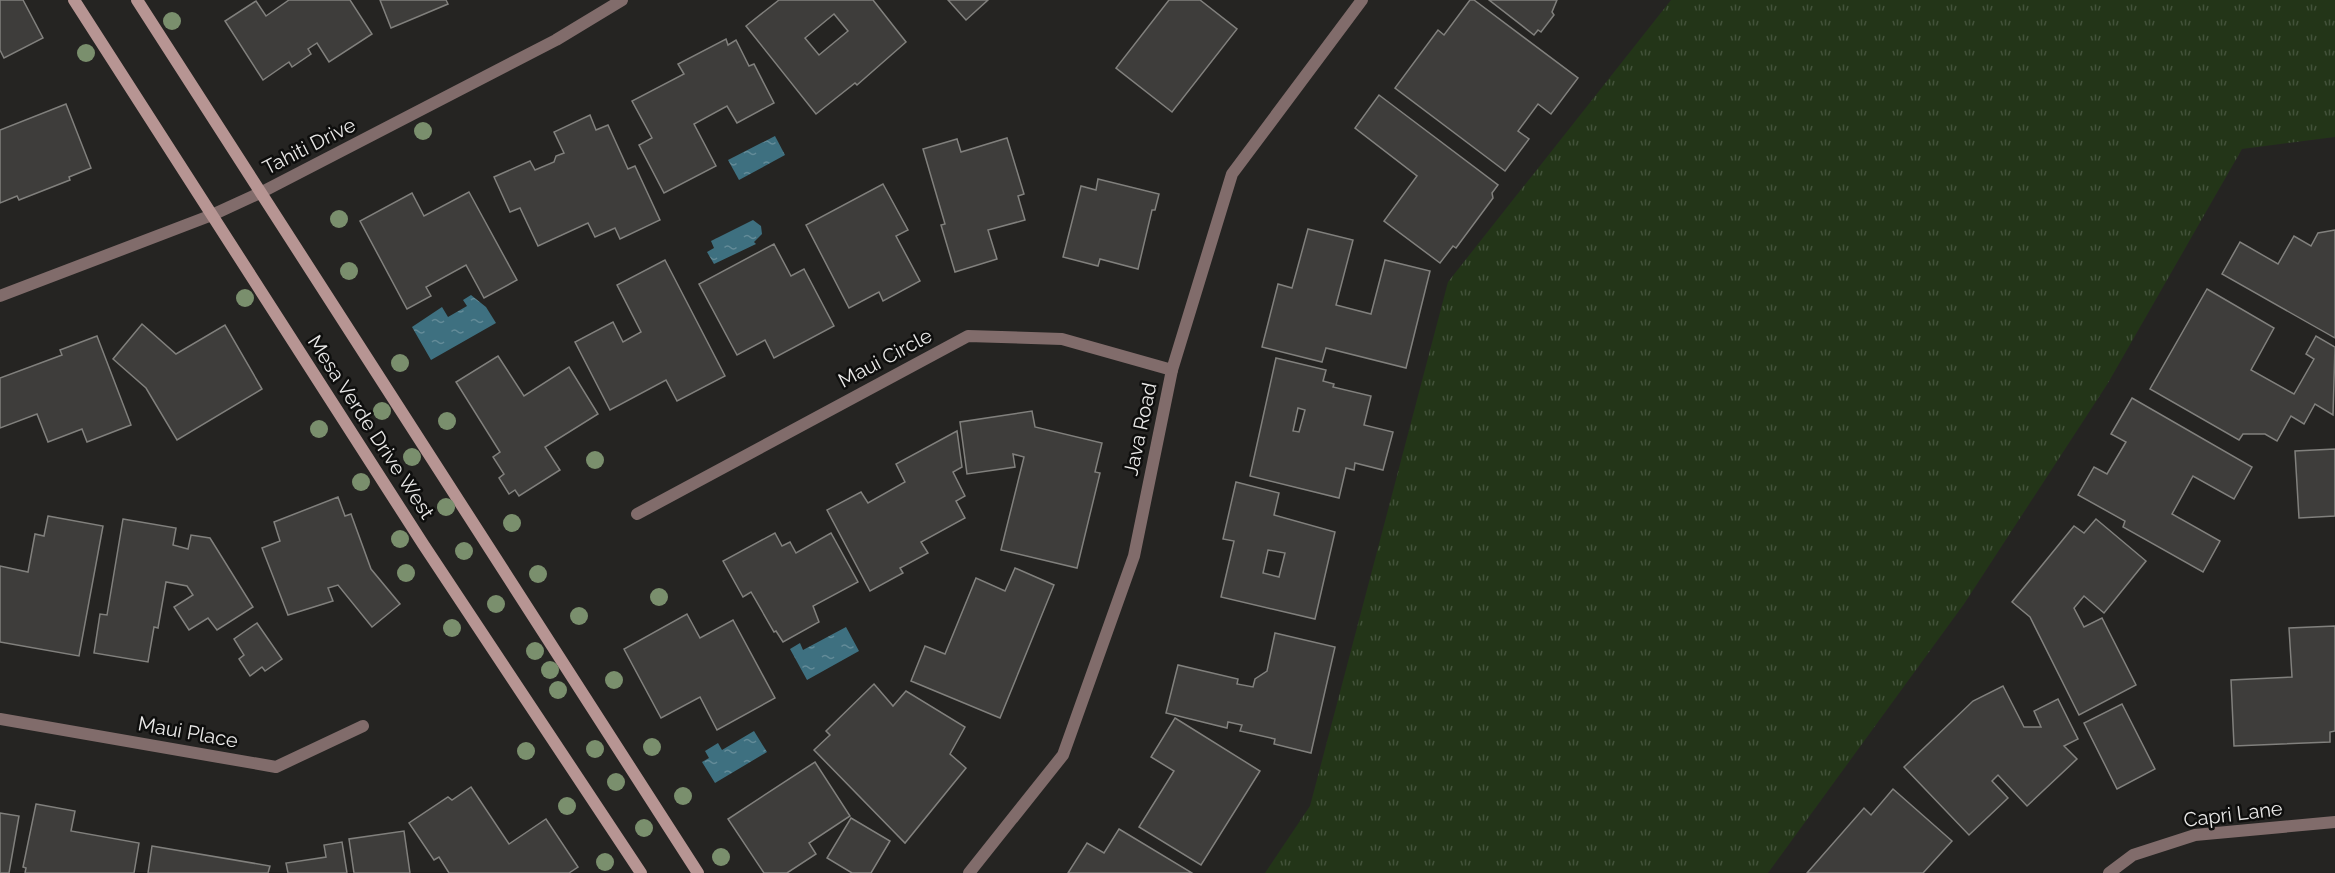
<svg xmlns="http://www.w3.org/2000/svg" width="2335" height="873" font-family="Raleway,sans-serif">
<defs>
<pattern id="grass-tufts" width="24" height="20" patternUnits="userSpaceOnUse" patternTransform="scale(1.5)"><rect width="24" height="20" fill="#233518"/><path d="M3 7l-1-3M5 7V3M7 7l1-3M15 17l-1-3M17 17v-4M19 17l1-3" fill="none" stroke="#43523a"/></pattern>
<pattern id="water-ripples" width="26" height="14" patternUnits="userSpaceOnUse" patternTransform="scale(1.5)"><rect width="26" height="14" fill="#3e7080"/><path d="M2 4q2-2 4 0t4 0M15 11q2-2 4 0t4 0" fill="none" stroke="#638b98"/></pattern>
</defs>
<rect width="100%" height="100%" fill="#252422"/>
<path fill="url(#grass-tufts)" d="M1671,0H2335V137L2242,149L2108,383L1964,604L1768,873H1265L1310,806L1448,282Z"/>
<g fill="url(#water-ripples)">
<path d="M775,136L785,155L739,180L728,160Z"/>
<path d="M753,220L761,226L762,234L754,242L756,244L714,264L707,252L714,248L711,241Z"/>
<path d="M471,295L486,307L496,323L431,360L412,327L442,307L448,317L467,306L463,300Z"/>
<path d="M846,627L859,651L807,680L790,649L800,643L803,650Z"/>
<path d="M754,731L767,752L715,783L702,762L709,758L705,751L718,743L722,750Z"/>
</g>
<g fill="#3e3d3b" stroke="#81807d" stroke-width="1.5" fill-rule="evenodd">
<path d="M0,0H23L43,38L4,58L0,50Z"/>
<path d="M289,0H350L372,34L329,62L317,43L308,49L311,54L292,67L289,62L263,80L225,21L256,1L266,16Z"/>
<path d="M380,0H446L448,4L391,28Z"/>
<path d="M779,0H873L906,42L857,85L855,83L816,114L746,26ZM834,14L848,31L819,55L805,38Z"/>
<path d="M948,0H988L966,20Z"/>
<path d="M1169,0H1200L1237,29L1172,112L1116,68Z"/>
<path d="M1470,0H1474L1578,78L1551,114L1538,104L1518,131L1529,139L1505,171L1395,88L1438,30L1444,35Z"/>
<path d="M1489,0H1557L1552,12L1554,15L1541,32L1538,30L1534,35Z"/>
<path d="M726,39L728,45L736,40L749,66L754,64L774,103L737,123L727,106L694,124L716,166L664,193L639,145L652,138L632,101L684,74L678,64Z"/>
<path d="M1379,95L1498,185L1492,193L1493,198L1456,248L1453,246L1440,263L1384,221L1417,176L1355,128Z"/>
<path d="M66,104L91,168L69,177L70,180L19,200L17,196L0,203V130Z"/>
<path d="M590,115L596,130L608,125L628,169L635,166L660,220L620,239L615,228L595,237L588,223L538,246L520,208L510,212L494,177L530,161L535,170L554,162L556,156L564,153L554,132Z"/>
<path d="M1007,138L1024,194L1018,196L1025,220L988,230L997,259L955,272L941,225L945,224L923,149L957,139L961,152Z"/>
<path d="M1098,179L1159,194L1155,210H1152L1138,269L1100,259L1098,266L1063,257L1081,186L1096,190Z"/>
<path d="M883,184L908,230L896,236L920,281L883,301L879,292L849,308L806,225Z"/>
<path d="M469,192L517,280L484,298L466,265L426,287L431,296L407,309L360,221L412,193L424,216Z"/>
<path d="M1308,229L1353,240L1336,305L1371,314L1385,260L1430,271L1406,368L1326,348L1322,362L1262,347L1278,284L1292,288Z"/>
<path d="M2335,230V338L2222,274L2240,242L2278,264L2294,236L2311,246L2318,233Z"/>
<path d="M774,244L791,276L804,269L834,326L774,358L765,340L737,355L699,284Z"/>
<path d="M665,260L725,376L677,401L666,380L610,410L575,342L613,322L623,342L641,332L617,285Z"/>
<path d="M2207,289L2274,328L2251,370L2294,394L2314,359L2306,354L2316,336L2335,347L2333,415L2315,404L2304,424L2291,416L2277,441L2265,434H2243L2239,440L2150,389Z"/>
<path d="M142,324L176,354L225,325L262,389L177,440L146,388L113,359Z"/>
<path d="M97,336L131,425L87,442L82,429L48,442L37,414L0,428V378L62,355L60,350Z"/>
<path d="M498,356L524,396L569,367L598,414L545,447L560,470L519,496L515,490L509,494L499,478L504,474L493,457L500,452L456,382Z"/>
<path d="M1276,358L1326,370L1323,381L1334,384L1333,387L1371,396L1364,425L1393,432L1383,470L1355,463L1354,470L1346,468L1339,498L1250,476ZM1298,408L1305,410L1299,432L1293,431Z"/>
<path d="M2132,398L2252,467L2234,499L2193,476L2172,514L2220,541L2203,572L2123,527L2125,521L2078,495L2094,467L2107,474L2126,442L2111,434Z"/>
<path d="M1032,411L1035,427L1102,443L1095,472L1100,473L1077,568L1001,550L1024,457L1013,454L1015,467L967,474L960,422Z"/>
<path d="M957,431L962,467L953,472L965,496L956,501L965,518L921,542L928,553L900,568L903,573L870,591L827,510L861,492L868,503L905,482L896,464Z"/>
<path d="M2335,449V516L2299,518L2295,451Z"/>
<path d="M1236,482L1279,493L1274,515L1335,532L1315,619L1221,597L1234,541L1223,539ZM1268,550L1285,553L1279,577L1263,573Z"/>
<path d="M338,497L345,516L351,514L371,569L400,604L372,627L338,585L328,588L333,601L288,615L262,548L280,541L274,522Z"/>
<path d="M48,516L103,526L79,656L0,642V566L28,572L35,534L44,536Z"/>
<path d="M123,519L176,528L173,545L188,549L191,535L210,538L253,607L217,630L208,618L189,630L174,607L193,595L187,586L166,582L158,628L154,627L148,662L94,653L100,614L107,615Z"/>
<path d="M2096,519L2146,561L2104,613L2084,596L2074,608L2084,627L2102,618L2136,685L2079,715L2030,617L2012,602L2074,526L2084,533Z"/>
<path d="M775,533L782,546L790,542L796,553L831,533L858,582L813,606L819,622L783,642L776,631L774,632L751,592L743,597L723,561Z"/>
<path d="M1015,568L1054,585L1000,718L911,681L925,646L945,654L976,578L1005,591Z"/>
<path d="M687,614L700,638L733,620L775,698L717,730L700,697L661,718L624,649Z"/>
<path d="M257,623L282,659L265,671L262,667L250,676L239,659L244,655L234,639Z"/>
<path d="M2335,626V731L2330,732V742L2234,746L2231,680L2292,677L2289,628Z"/>
<path d="M1275,633L1335,647L1311,753L1274,744L1275,739L1240,731L1242,725L1228,722L1227,728L1166,713L1178,665L1238,679L1237,684L1253,687L1255,679L1267,671Z"/>
<path d="M874,684L893,706L906,691L965,727L950,754L966,768L905,843L814,750L830,735L826,731Z"/>
<path d="M2003,686L2024,727H2041L2034,711L2058,699L2078,739L2064,746L2077,759L2027,806L1998,775L1992,781L2008,798L1969,835L1904,767L1973,701Z"/>
<path d="M2122,704L2155,769L2117,789L2084,723Z"/>
<path d="M1175,718L1260,771L1201,865L1139,827L1174,771L1151,757Z"/>
<path d="M815,762L850,816L809,843L816,854L787,873H764L728,819Z"/>
<path d="M471,787L509,844L546,819L578,867L569,873H449L439,857L434,860L409,823L448,797L452,800Z"/>
<path d="M1893,789L1952,841L1923,873H1807L1864,808L1871,815Z"/>
<path d="M36,804L75,811L71,831L139,843L134,873H25L26,868L23,867Z"/>
<path d="M0,813L19,816L9,873H0Z"/>
<path d="M851,818L890,841L871,873H852L827,858Z"/>
<path d="M1119,829L1192,873H1068L1087,843L1104,853Z"/>
<path d="M404,831L410,873H354L349,839Z"/>
<path d="M342,842L347,873H288L286,863L326,857L324,845Z"/>
<path d="M152,846L270,866L268,873H148Z"/>
</g>
<g fill="none" stroke-linecap="round" stroke-linejoin="round">
<g stroke="#816c6b" stroke-width="12">
<path d="M0,296L212,215L262,192L556,40L622,0"/>
<path d="M637,514L968,336L1062,339L1172,370"/>
<path d="M0,719L276,767L363,726"/>
<path d="M969,873L1063,755L1134,556L1172,370L1232,174L1362,0"/>
<path d="M2109,873L2133,855L2195,835L2335,822"/>
</g>
<g stroke="#b79593" stroke-width="12">
<path d="M74,0L423,544L641,873"/>
<path d="M137,0L698,873"/>
</g>
</g>
<g fill="#7a8f6d">
<circle cx="172" cy="21" r="9"/>
<circle cx="86" cy="53" r="9"/>
<circle cx="423" cy="131" r="9"/>
<circle cx="339" cy="219" r="9"/>
<circle cx="349" cy="271" r="9"/>
<circle cx="245" cy="298" r="9"/>
<circle cx="400" cy="363" r="9"/>
<circle cx="382" cy="411" r="9"/>
<circle cx="447" cy="421" r="9"/>
<circle cx="319" cy="429" r="9"/>
<circle cx="412" cy="457" r="9"/>
<circle cx="595" cy="460" r="9"/>
<circle cx="361" cy="482" r="9"/>
<circle cx="446" cy="507" r="9"/>
<circle cx="512" cy="523" r="9"/>
<circle cx="400" cy="539" r="9"/>
<circle cx="464" cy="551" r="9"/>
<circle cx="406" cy="573" r="9"/>
<circle cx="538" cy="574" r="9"/>
<circle cx="659" cy="597" r="9"/>
<circle cx="496" cy="604" r="9"/>
<circle cx="579" cy="616" r="9"/>
<circle cx="452" cy="628" r="9"/>
<circle cx="535" cy="651" r="9"/>
<circle cx="550" cy="670" r="9"/>
<circle cx="614" cy="680" r="9"/>
<circle cx="558" cy="690" r="9"/>
<circle cx="652" cy="747" r="9"/>
<circle cx="595" cy="749" r="9"/>
<circle cx="526" cy="751" r="9"/>
<circle cx="616" cy="782" r="9"/>
<circle cx="683" cy="796" r="9"/>
<circle cx="567" cy="806" r="9"/>
<circle cx="644" cy="828" r="9"/>
<circle cx="721" cy="857" r="9"/>
<circle cx="605" cy="862" r="9"/>
</g>
<g text-anchor="middle" dominant-baseline="central" stroke-width="5" stroke-linejoin="round" paint-order="stroke">
<g font-size="20" fill="#eae9e8" stroke="#0e0e0d">
<text transform="translate(309 146) rotate(-27)">Tahiti Drive</text>
<text transform="translate(885 358) rotate(-28)">Maui Circle</text>
<text transform="translate(371 427) rotate(57)">Mesa Verde Drive West</text>
<text transform="translate(1140 429) rotate(-78)">Java Road</text>
<text transform="translate(188 732) rotate(10)">Maui Place</text>
<text transform="translate(2233 814) rotate(-7)">Capri Lane</text>
</g>
</g>
</svg>
